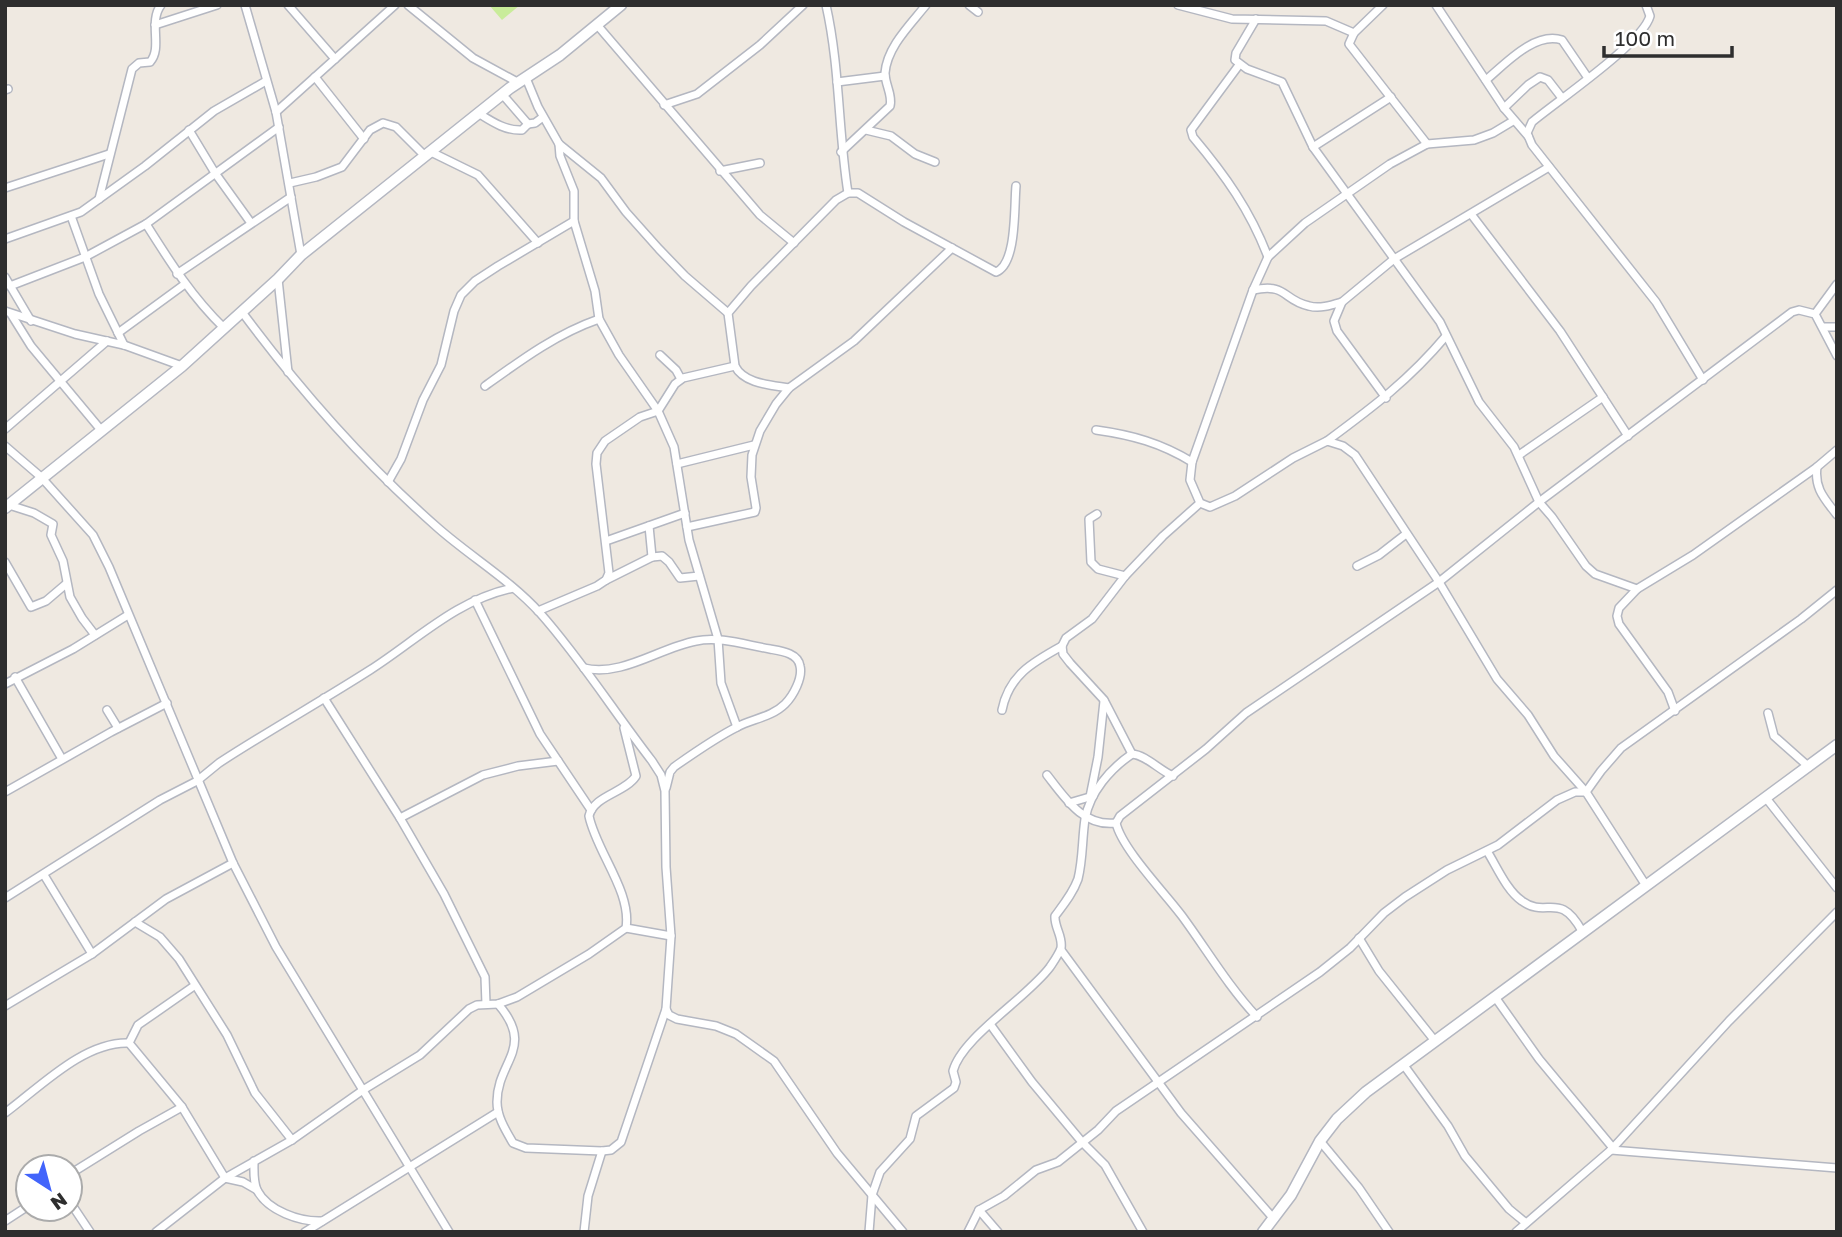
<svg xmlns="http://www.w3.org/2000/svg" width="1842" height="1237" font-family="'Golos Text',sans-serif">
<rect width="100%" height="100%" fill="#efe9e1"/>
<path fill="#c9ec9a" d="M489,5H520L502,20Z"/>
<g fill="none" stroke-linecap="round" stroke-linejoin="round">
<g stroke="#b4b7c1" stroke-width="10">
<g id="street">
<path d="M245,5L276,112L301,255"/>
<path d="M288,5L335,59"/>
<path d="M408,5L473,58L519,83"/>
<path d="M826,5C840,67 838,130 848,193"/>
<path d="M969,5L978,12"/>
<path d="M1178,5L1232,19L1326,21L1354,33"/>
<path d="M1383,5L1354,33L1349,44L1427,144"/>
<path d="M1436,5L1504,108L1528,136"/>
<path d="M1646,5L1650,16C1643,43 1557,101 1532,122L1527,133L1532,145L1656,302L1703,380"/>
<path d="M1256,19L1236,53L1235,60L1247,69L1282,82L1313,147L1440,322L1479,402L1514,447L1539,502L1552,517L1586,566L1595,574L1637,589"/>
<path d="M155,25L217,5"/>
<path d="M598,26L760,215L794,243"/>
<path d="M1239,65L1191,130L1193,137C1225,175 1250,210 1268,257"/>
<path d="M315,77L364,139"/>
<path d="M526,78L538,107L559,144L601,178L626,212L659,249L685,276L728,313"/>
<path d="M1486,80C1505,64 1535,31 1562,40L1588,78"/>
<path d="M837,82L885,76"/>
<path d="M5,90L8,89"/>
<path d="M502,94L528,124L535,123L543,117"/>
<path d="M664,105L697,94L760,45L803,5"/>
<path d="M1504,108L1528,85L1540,77L1548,80L1562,98"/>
<path d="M276,112L395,5"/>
<path d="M478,113C491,121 505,131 522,130L528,124"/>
<path d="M1513,121L1493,133L1474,140L1427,144L1390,164L1305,223L1268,257L1253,290L1192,462L1190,480L1200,503L1210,507L1235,496L1293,458L1327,441L1343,446L1355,455L1439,582L1497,679L1528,715L1554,756L1586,792L1645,884"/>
<path d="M189,130L215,173L251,223"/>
<path d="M866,130L891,136L915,154L935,162"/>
<path d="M559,144L560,156L574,191V221L595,291L599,319L619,355L658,411L674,447L689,540L718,639L721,683L737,727"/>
<path d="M1313,147L1391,97"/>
<path d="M431,152L478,175L538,243"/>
<path d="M841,152L890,106C893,95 885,85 885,73C887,47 910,25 926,5"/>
<path d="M720,171L760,163"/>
<path d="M290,183L316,177L342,167L370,130L383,123L396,127L425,156"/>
<path d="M5,188L109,154"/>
<path d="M99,199L132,69L139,63L150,62C163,48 148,22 161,5"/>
<path d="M1471,214L1560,331L1628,436"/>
<path d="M71,216L99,294L124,345"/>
<path d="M146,224C170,262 192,297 224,328"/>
<path d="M5,239L81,212L145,166L214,111L266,81"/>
<path d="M177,274L291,197"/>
<path d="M5,277L31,321"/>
<path d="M278,279L288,372"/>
<path d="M10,286L85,257L146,224L279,127"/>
<path d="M1253,290C1288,283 1282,300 1309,306C1320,309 1332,305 1342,302"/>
<path d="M5,311L75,334L124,345L182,366"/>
<path d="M242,312C300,390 364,463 438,528C471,557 510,580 540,613C581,659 614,712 652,761L661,775L665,791L666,867L671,936L666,1009L669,1015L677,1019L716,1026L736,1034L774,1061L837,1153L903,1232"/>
<path d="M11,314L31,346L101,430"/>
<path d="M1815,314L1837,284"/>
<path d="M1823,327H1837"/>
<path d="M118,333L185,284"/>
<path d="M660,355L676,370L681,379"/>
<path d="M485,386C521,360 556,334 599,319"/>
<path d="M789,388C771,385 744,384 735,366L728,313L751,286L836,200L848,193H858L904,222L996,272C1017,264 1014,207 1016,186"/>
<path d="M1386,398L1337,331L1334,321L1342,302L1394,259L1549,167"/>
<path d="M5,429L107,341"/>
<path d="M1096,430C1132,435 1161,443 1192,462"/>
<path d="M1327,441C1373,407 1409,380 1446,336"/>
<path d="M5,446L41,477L93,535L109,567L233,863L276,947L449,1232"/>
<path d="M1837,450L1817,467C1814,489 1825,499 1837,515"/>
<path d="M1519,455L1603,397"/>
<path d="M677,464L754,445"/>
<path d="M388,482L401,459L423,400L441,365L454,311L461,295L475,281L498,266L574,221"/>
<path d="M9,505L34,513L53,524L51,535L63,561L70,597L82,618L95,635"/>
<path d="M1097,514L1089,519L1091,562L1098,569L1125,576"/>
<path d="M649,526L652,557"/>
<path d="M687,527L755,512L756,508L751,477L752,455L760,431L776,404L789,388L854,341L952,248"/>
<path d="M606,541L685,513"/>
<path d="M5,562L31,607L46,601L66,584"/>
<path d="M1357,566L1379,555L1406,534"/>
<path d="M606,580L652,557L662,556L669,562L680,578L699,576"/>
<path d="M475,600L540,734L591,810"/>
<path d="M538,611L597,586L606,580L609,573L596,464L597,453L605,441L640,417L658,411L675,384L683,378L735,366"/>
<path d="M584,668C622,677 659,648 696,641C720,636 746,645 770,649C781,651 798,653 800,666C803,678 793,696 785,704C772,717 752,719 737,727C715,738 694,753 674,767L670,772L666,788"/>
<path d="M15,677L62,759"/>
<path d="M5,684L73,649L128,615"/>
<path d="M324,698L400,818L444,894L485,977L486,1004"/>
<path d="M107,710L118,728"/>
<path d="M1002,710C1009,675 1033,662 1062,646"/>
<path d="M1675,711L1668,692L1619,624L1617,616L1619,608L1637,589L1693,555L1817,467"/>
<path d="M1768,713L1774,736L1809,767"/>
<path d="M1132,754L1104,700L1070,663L1063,654L1062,646L1066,638L1092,619L1125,576L1163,536L1200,503"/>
<path d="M1047,775C1065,798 1083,827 1116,823"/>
<path d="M5,792L111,732L167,703"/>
<path d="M1090,797L1098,757L1104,701"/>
<path d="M1766,798L1837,888"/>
<path d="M1069,803L1093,796"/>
<path d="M400,818L483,775L518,766L558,761"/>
<path d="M1487,851C1497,867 1507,891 1522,901C1547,919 1559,890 1582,931"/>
<path d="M44,875L92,954"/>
<path d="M5,898L160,800L197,781L219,763C268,731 320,702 370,670C417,640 456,600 513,588"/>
<path d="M135,922L160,937L179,959L227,1035L255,1093L292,1140"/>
<path d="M626,928L671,936"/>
<path d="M1359,938L1379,971L1435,1041"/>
<path d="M1061,950L1181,1113L1274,1219"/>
<path d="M1495,997L1539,1059L1613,1148"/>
<path d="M498,1004C536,1048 497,1061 497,1102C497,1117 506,1131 513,1143L526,1148L602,1151L611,1150L621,1142L666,1009"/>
<path d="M5,1006L92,954L166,899L233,863"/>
<path d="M1257,1017C1228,986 1207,950 1182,916C1165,893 1122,849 1116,823L1120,816L1206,749L1246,713L1439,582L1539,502L1792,312L1799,310L1815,314L1837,356"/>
<path d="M990,1024L1032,1082L1082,1142L1105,1165L1143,1232"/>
<path d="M129,1043L138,1025L194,986"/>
<path d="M1403,1064L1448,1126L1465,1156L1509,1209L1526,1223"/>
<path d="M5,1113C39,1088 84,1041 129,1043L182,1107L225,1178L243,1182L257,1190"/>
<path d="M1320,1141L1359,1188L1389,1232"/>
<path d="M1611,1150L1837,1168"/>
<path d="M254,1161C254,1170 253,1181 257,1190C268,1211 300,1222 322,1221"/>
<path d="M70,1174L139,1131L182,1107"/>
<path d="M70,1202L90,1232"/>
<path d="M979,1210L998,1232"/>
<path d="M5,1221L28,1206"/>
<path d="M156,1232L225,1178L292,1140L363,1090L420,1055L469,1009L477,1005L498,1004L517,997L589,954L626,928C632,892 596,851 589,816C594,795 625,793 636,776L624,728"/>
<path d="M305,1232L498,1112"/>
<path d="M584,1232L588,1196L602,1151"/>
<path d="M869,1232L872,1195L880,1172L910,1139L916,1116L954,1088L956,1082L953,1071C962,1037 1027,998 1050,967C1054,961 1059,954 1061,948C1063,936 1054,927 1055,916C1064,904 1073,893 1078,879C1083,859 1082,839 1085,819C1090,792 1110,769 1132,754C1146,755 1159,770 1173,776"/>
<path d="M968,1232L979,1210L1004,1196L1036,1170L1058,1162L1098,1130L1116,1111L1320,972L1350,948L1384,913L1405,897L1447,870L1498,845L1557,800L1575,792H1586L1601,771L1621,748L1801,619L1837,590"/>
<path d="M1516,1232L1611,1150L1729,1021L1837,912"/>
</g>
</g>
<g stroke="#b4b7c1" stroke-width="13">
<g id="secondary">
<path d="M5,508L182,366L278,279L301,255L510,88L560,55L621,5"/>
<path d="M1263,1232L1291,1195L1320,1141L1337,1119L1366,1092L1837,745"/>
</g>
</g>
<use href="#street" stroke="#fff" stroke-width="7"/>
<use href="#secondary" stroke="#fff" stroke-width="10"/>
</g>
<rect width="1842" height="1237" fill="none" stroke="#2e2e2e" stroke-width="14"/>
<g transform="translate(49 1188) rotate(144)"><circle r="33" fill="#ffffff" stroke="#ababab" stroke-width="2"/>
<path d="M0-5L12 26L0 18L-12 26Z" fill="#4264fb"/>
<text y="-10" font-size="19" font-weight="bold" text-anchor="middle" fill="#2e2e2e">N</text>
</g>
<path d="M1604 46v10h128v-10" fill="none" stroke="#2e2e2e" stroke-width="3.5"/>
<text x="1615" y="46" font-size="21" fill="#2e2e2e" stroke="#ffffff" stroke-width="5" paint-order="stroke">100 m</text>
</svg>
